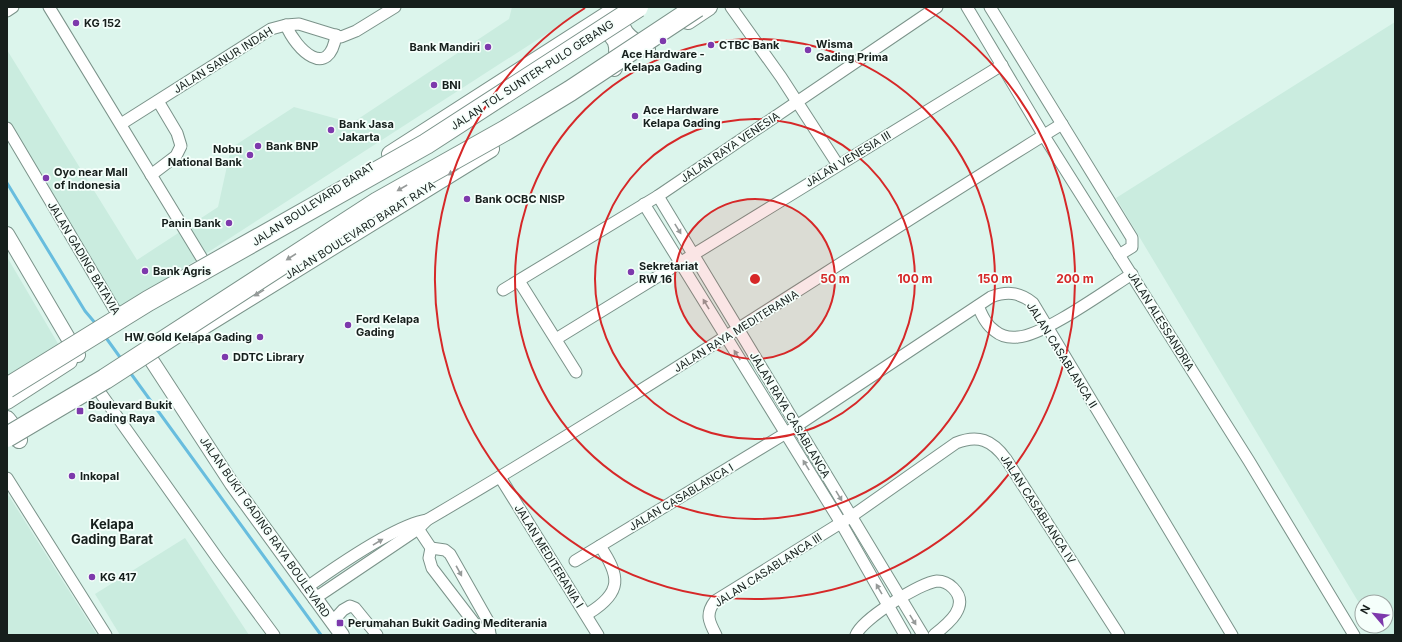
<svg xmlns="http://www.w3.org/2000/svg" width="1402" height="642" font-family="Inter,sans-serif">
<rect width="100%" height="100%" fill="#dcf5ec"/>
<g fill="#caecdf">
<path d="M512,7H588L117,311L7,131V50L137,260L218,207L231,148L294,107L352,123L509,19Z"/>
<path d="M1395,22V635H1378L1373,626H1386V602H1362V608L1116,198Z"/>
<path d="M7,257L60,347L7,379Z"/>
<path d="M7,493L97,635H7Z"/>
<path d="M185,538L249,635H120L95,594Z"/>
</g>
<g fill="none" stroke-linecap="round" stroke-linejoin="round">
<g stroke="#68bdde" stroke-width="3">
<path d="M7,183L85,311L96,324"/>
<path d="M104,335L122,360"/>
<path d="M129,371L321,635"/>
</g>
<g stroke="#7b938a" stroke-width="13">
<g id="minor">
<path d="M49,7L209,270"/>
<path d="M731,7L781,77L838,165"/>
<path d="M967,7L1044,136L1249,461L1354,635"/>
<path d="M990,7L1132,238V247L1119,255"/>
<path d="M7,11L13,7"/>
<path d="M286,25C296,50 329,81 336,35"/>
<path d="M121,124L271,29L286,25L299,24L341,37L356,31L395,7"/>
<path d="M7,128L122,322"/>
<path d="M151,175L176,156L181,146L177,133L158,101"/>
<path d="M658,196L923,635"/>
<path d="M644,204L841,523L905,635"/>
<path d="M519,281L576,372"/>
<path d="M503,290L658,196L937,7"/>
<path d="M978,306C982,315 986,325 995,331C1001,336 1010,338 1018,337C1043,336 1108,289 1132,274"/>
<path d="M556,339L1002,65"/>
<path d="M99,391L218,559L274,635"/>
<path d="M500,477L598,635"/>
<path d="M7,478L106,635"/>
<path d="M415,524L431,548"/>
<path d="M431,548L429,558L432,568L478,628L490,635"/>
<path d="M431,548L445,550L450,554L488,621L490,634"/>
<path d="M575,561L786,433L991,297C1007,291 1019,292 1033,303L1232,635"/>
<path d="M306,588C334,568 395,525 427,520"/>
<path d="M314,599L418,529L427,520C642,394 850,255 1062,124"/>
<path d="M589,613C623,592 620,576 600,546"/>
<path d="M332,622L343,610L350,606L355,608L377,635"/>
<path d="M716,635C709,622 705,614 715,601L852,516L956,443C978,434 992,440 1006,459L1119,635"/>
<path d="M856,635C862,619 920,583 937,581C943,581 949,584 953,588C971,606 948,624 934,635"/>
</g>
</g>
<g stroke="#7b938a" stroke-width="16">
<g id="tertiary">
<path d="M7,234L78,355"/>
<path d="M150,358L232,484L342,635"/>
</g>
</g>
<g stroke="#7b938a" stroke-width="18">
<g id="secondary">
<path d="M619,8C619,31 627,38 647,49"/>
<path d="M688,21L709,7"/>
<path d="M594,26C618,34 621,45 614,68"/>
<path d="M390,154L619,7"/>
<path d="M191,334L491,149"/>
<path d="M7,401L69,361"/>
<path d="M7,419L15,429L19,440"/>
</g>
</g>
<use href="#minor" stroke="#fff" stroke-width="11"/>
<use href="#tertiary" stroke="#fff" stroke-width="14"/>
<use href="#secondary" stroke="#fff" stroke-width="16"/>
<g stroke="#7b938a" stroke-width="22" stroke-linecap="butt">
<g id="motorway-bridge">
<path d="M7,388L148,301L426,144L638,7"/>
<path d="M7,437L105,379L378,202L506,130L570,91L697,7"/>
</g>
</g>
<use href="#motorway-bridge" stroke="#fff" stroke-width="20"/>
</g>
<defs><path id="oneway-solid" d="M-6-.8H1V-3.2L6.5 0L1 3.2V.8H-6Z"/></defs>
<g fill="#969a99">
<use href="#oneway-solid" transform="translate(453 172) rotate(148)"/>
<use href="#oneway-solid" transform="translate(402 188) rotate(150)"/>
<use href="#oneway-solid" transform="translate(678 229) rotate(58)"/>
<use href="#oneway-solid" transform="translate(291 257) rotate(147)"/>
<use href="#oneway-solid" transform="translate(259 293) rotate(148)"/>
<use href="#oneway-solid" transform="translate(706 304) rotate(-121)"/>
<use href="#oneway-solid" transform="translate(737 355) rotate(-122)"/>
<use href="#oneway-solid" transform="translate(806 465) rotate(-122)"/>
<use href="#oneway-solid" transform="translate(839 496) rotate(59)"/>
<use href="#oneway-solid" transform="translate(378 542) rotate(-31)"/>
<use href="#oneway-solid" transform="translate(459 571) rotate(61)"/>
<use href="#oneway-solid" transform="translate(879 589) rotate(-120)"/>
<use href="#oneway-solid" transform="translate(913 620) rotate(58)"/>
</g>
<circle cx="755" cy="279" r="80" fill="#d62828" fill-opacity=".12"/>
<g fill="none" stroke="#d62828" stroke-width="2">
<circle cx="755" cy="279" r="80"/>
<circle cx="755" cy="279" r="160"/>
<circle cx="755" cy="279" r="240"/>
<path d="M925 8A320 320 0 1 1 585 8"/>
</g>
<g fill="#7d39ac" stroke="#f5fffb" stroke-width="1.5">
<circle cx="76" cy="23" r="4"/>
<circle cx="663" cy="41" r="4"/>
<circle cx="711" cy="45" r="4"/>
<circle cx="488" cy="47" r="4"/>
<circle cx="808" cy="50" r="4"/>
<circle cx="434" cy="85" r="4"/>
<circle cx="635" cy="116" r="4"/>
<circle cx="331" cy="130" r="4"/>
<circle cx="258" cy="146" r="4"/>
<circle cx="250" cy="155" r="4"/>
<circle cx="46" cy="178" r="4"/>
<circle cx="467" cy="199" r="4"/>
<circle cx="229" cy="223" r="4"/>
<circle cx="145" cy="271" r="4"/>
<circle cx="631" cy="272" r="4"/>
<circle cx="348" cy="325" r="4"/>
<circle cx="260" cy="337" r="4"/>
<circle cx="225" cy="357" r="4"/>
<rect x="76" y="407" width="8" height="8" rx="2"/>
<circle cx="72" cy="476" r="4"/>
<circle cx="92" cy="577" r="4"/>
<rect x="336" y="619" width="8" height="8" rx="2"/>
</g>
<g text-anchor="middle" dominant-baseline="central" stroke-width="3.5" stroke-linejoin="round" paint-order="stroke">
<g font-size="11" font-weight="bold" fill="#161f1c" stroke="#f5fffb" text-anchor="start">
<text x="84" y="23">KG 152</text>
<text x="816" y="44">Wisma<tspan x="816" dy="13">Gading Prima</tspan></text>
<text x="719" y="45">CTBC Bank</text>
<text x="480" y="47" text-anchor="end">Bank Mandiri</text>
<text x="663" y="54" text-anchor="middle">Ace Hardware -<tspan x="663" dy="13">Kelapa Gading</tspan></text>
<text x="442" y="85">BNI</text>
<text x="643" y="110">Ace Hardware<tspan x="643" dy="13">Kelapa Gading</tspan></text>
<text x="339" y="124">Bank Jasa<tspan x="339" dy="13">Jakarta</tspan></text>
<text x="266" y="146">Bank BNP</text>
<text x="242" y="149" text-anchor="end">Nobu<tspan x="242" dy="13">National Bank</tspan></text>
<text x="54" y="172">Oyo near Mall<tspan x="54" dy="13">of Indonesia</tspan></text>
<text x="475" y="199">Bank OCBC NISP</text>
<text x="221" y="223" text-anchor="end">Panin Bank</text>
<text x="639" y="266">Sekretariat<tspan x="639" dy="13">RW 16</tspan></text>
<text x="153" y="271">Bank Agris</text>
<text x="356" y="319">Ford Kelapa<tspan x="356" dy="13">Gading</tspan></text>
<text x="252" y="337" text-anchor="end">HW Gold Kelapa Gading</text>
<text x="233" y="357">DDTC Library</text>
<text x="88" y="405">Boulevard Bukit<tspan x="88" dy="13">Gading Raya</tspan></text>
<text x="80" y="476">Inkopal</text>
<text x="100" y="577">KG 417</text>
<text x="348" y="623">Perumahan Bukit Gading Mediterania</text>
</g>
<g font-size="11" fill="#161f1c" stroke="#f5fffb">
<text transform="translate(223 60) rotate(-32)">JALAN SANUR INDAH</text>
<text transform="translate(532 75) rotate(-33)">JALAN TOL SUNTER–PULO GEBANG</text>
<text transform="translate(730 147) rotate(-34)">JALAN RAYA VENESIA</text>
<text transform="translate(848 159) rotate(-31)">JALAN VENESIA III</text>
<text transform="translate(313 204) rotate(-33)">JALAN BOULEVARD BARAT</text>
<text transform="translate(360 230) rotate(-32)">JALAN BOULEVARD BARAT RAYA</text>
<text transform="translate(84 258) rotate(59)">JALAN GADING BATAVIA</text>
<text transform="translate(1161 321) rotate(58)">JALAN ALESSANDRIA</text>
<text transform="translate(736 331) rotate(-32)">JALAN RAYA MEDITERANIA</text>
<text transform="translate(1062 355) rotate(58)">JALAN CASABLANCA II</text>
<text transform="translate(790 415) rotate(59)">JALAN RAYA CASABLANCA</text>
<text transform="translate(681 497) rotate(-31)">JALAN CASABLANCA I</text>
<text transform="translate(1038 509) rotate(57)">JALAN CASABLANCA IV</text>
<text transform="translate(265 527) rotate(55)">JALAN BUKIT GADING RAYA BOULEVARD</text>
<text transform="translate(549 556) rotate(58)">JALAN MEDITERANIA I</text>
<text transform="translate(768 570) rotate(-33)">JALAN CASABLANCA III</text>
</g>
<g font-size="13" font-weight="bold" fill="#161f1c" stroke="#f5fffb">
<text x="112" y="524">Kelapa<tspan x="112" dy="15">Gading Barat</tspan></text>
</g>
</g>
<circle cx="755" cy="279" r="6" fill="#d62828" stroke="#f5fffb" stroke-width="2"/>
<g font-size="12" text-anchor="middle" font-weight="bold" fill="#d62828" stroke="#f5fffb" stroke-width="3.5" stroke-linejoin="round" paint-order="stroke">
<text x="835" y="283">50 m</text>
<text x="915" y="283">100 m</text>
<text x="995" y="283">150 m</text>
<text x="1075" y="283">200 m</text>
</g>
<rect width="1402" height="642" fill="none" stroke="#161f1c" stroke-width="16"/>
<g transform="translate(1374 614) rotate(298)"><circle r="19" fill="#f5fffb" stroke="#9ca5a2"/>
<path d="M0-3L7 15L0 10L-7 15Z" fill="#7d39ac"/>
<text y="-6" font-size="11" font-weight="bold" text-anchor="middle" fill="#161f1c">N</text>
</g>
</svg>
